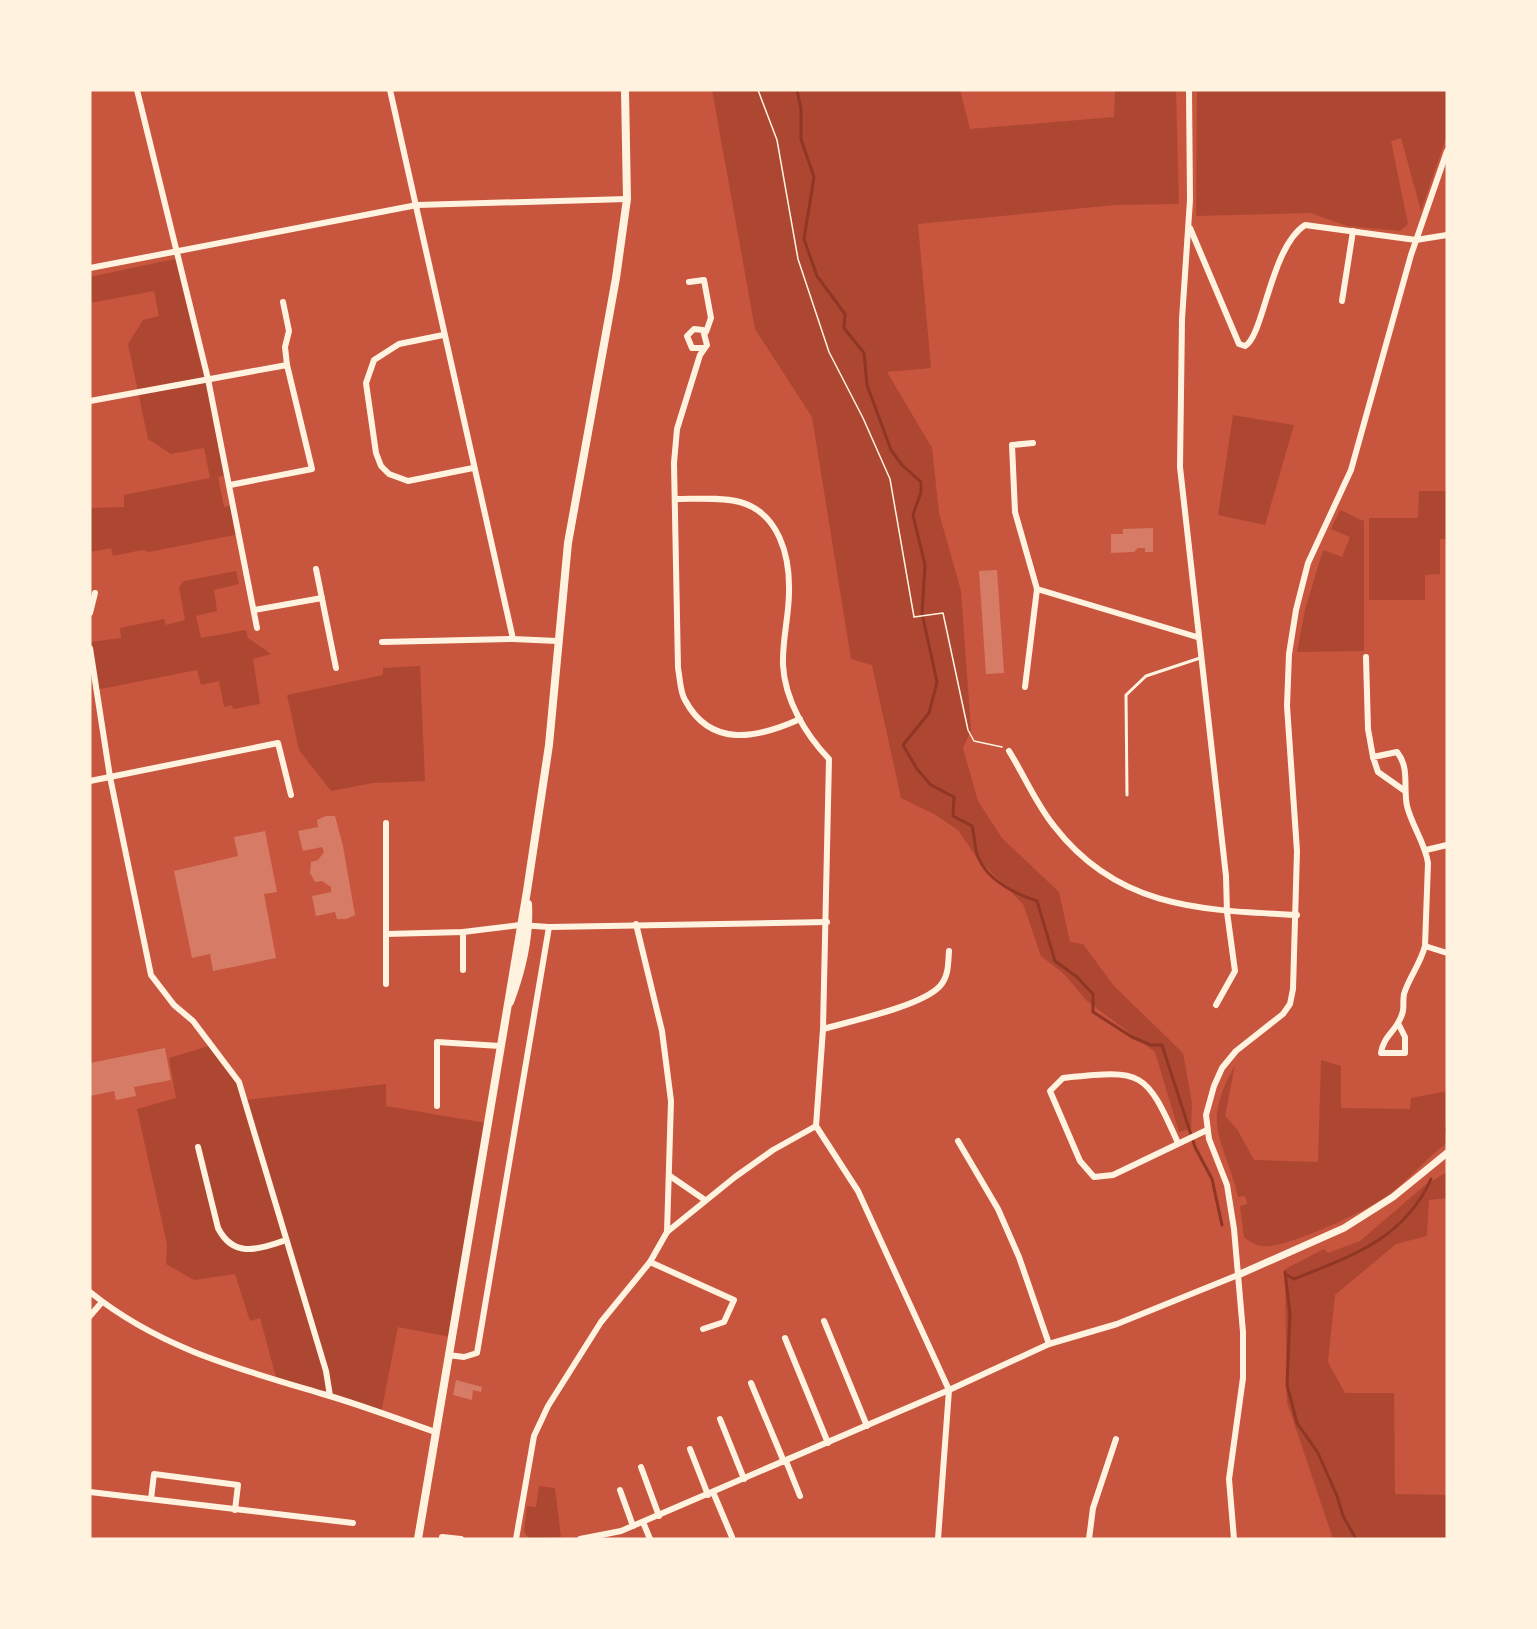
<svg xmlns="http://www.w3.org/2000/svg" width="1537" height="1629" font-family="'Alegreya Sans',sans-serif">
<rect width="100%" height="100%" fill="#c8553d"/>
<g fill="#ae4732">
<path d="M712,90H960L970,129L1114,117L1115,90H1176L1179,204L1116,205L918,224L931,368L887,372L932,448L939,513L961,591L971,730L963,748L978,801L1002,838L1059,892L1070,942L1083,944L1114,986L1183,1053L1192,1103L1191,1129L1179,1132L1155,1052L1087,1001L1064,974L1041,956L1023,904L976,857L958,830L934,814L901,798L872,665L851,659L812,417L755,329Z"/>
<path d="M1197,90H1447V135L1421,211L1401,138L1391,141L1408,224L1400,231L1347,226L1311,213L1196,216Z"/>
<path d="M179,258L228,474L218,477L224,507L234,505L239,534L149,552L142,550L113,556L111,548L90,552V508L124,507V495L210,478L204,448L171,454L148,439L128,344L143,320L159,316L154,291L90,303V277Z"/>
<path d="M1233,415L1294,425L1265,525L1218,515Z"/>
<path d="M1419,491H1447V539H1440V574L1425,575V600H1369V518H1418Z"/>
<path d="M1340,510L1364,521V651L1297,652L1305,610L1323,550L1342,557L1350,537L1331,529Z"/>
<path d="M236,571L239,584L214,590L217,611L196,616L201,638L246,630L248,638L271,654L253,659L260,704L233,709L232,705L224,707L219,681L201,685L197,670L96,690L90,642L121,638L120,628L164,619L166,625L185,620L179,587L184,581Z"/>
<path d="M420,666L425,781L373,783L331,791L299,750L287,695L383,675V668Z"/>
<path d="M212,1045L239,1082L245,1100L386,1084V1106L486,1123L451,1337L398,1327L381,1413L277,1381L260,1318L250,1321L235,1274L194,1280L166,1264L167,1244L137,1109L176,1098L169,1058Z"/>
<path d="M1321,1060L1341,1066V1108L1410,1109L1411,1098L1447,1091V1143C1425,1159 1409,1180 1388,1195C1367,1211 1295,1244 1269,1246C1259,1247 1252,1244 1244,1237L1240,1206L1247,1204L1245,1196L1238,1197C1224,1136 1200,1128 1235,1065L1225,1116L1237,1129L1254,1160L1318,1162Z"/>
<path d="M1447,1172V1198L1429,1200L1427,1236L1396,1244L1335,1295L1328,1362L1345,1393H1394L1395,1494L1447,1495V1539H1333L1287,1402L1285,1269L1324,1249L1328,1253L1360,1241L1424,1186Z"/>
<path d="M539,1486L555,1488L561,1537L529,1539L524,1532L527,1506L536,1507Z"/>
</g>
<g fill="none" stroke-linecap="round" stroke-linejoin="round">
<g stroke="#8f3625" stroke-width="3">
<path d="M797,90L801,109V139L814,177L804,239L817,276L845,314L844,328L864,353L867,385L891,450L902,465L921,482V492L913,515L925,565L922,613L937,682L929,713L903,745L917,769L931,785L954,797L953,816L972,826C975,836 974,850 979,859C989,881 1016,894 1037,901L1055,961L1077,977L1093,994V1012L1132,1037L1151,1045H1162L1195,1147L1212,1179L1222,1225"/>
<path d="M1446,1131L1447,1127"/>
<path d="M1285,1272L1290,1314L1287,1385L1297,1423L1318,1453L1337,1496L1343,1516L1356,1539"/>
<path d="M1287,1275L1294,1279C1352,1256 1404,1239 1431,1179"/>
</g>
</g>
<g fill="#d67c66">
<path d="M1153,528V552H1145V548H1138L1134,552L1111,553V534H1123V529Z"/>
<path d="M997,570L1004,673L986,674L979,571Z"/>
<path d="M326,816H335L343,846L355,915L346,919H337L335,912L316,916L312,896L331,892V887L322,881L315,882L310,873L311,862L318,860L324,852L322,847L303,851L298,831L318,827L317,820Z"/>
<path d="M265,831L277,892L264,894L276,958L213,971L210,954L192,958L174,871L238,856L234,837Z"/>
<path d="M165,1048L171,1080L134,1087L136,1096L116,1100L114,1091L90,1096V1063Z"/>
<path d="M456,1380L482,1387L481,1392L473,1390L472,1400L453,1395Z"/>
</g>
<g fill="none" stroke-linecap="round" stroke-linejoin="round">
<path stroke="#fff3e0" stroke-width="1.5" d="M758,90L777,140L798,259L829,352L863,418L890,479L914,617L943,613L968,730L974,741L1002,747"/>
<path stroke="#fff3e0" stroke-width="3" d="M1127,795L1126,695L1146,676L1200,658"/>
<g stroke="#fff3e0" stroke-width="6">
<path d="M137,90L208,379L257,628"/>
<path d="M390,90L513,639L557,641"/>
<path d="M1189,90L1190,200L1182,319L1180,467L1226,876L1227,912L1235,971L1216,1005"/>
<path d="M1190,228L1239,344L1245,346C1264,336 1270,248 1305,225L1416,240L1447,235"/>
<path d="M90,268L417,205L627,199"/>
<path d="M689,282L704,280L711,318L706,332"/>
<path d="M1342,301L1353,231"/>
<path d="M283,302L289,331L285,347L287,365"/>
<path d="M443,335L399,344L374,360L366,383L376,453L381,466L389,474L408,481L473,468"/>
<path d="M704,348H692L687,336L694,329L703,330L707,345L700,355L677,429L674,463L678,668C680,678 680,692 685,700C711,749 758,738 800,719"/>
<path d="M90,401L287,365L312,469L230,485"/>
<path d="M676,499C697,499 720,497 740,502C779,513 790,556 789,592C789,616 782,641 783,665C785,700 805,734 829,759L823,1029L816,1126L858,1191L949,1390L938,1539"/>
<path d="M316,569L336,668"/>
<path d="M1037,589L1197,637"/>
<path d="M254,610L322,598"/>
<path d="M90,613L95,593"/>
<path d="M382,642L513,639"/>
<path d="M90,648L110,777L151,975L174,1005L193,1021L239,1082L326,1371L330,1396"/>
<path d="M1366,657L1368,729L1373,757"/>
<path d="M1025,687L1037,589L1015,512L1012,445L1033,443"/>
<path d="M1009,751C1024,775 1036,804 1054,826C1118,909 1201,910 1297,915"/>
<path d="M90,781L278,743L291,795"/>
<path d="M1405,791L1378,772L1373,757L1397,752C1410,768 1403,787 1407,806C1412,826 1425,843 1428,863L1425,946L1447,953"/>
<path d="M1426,850L1447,845"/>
<path d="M636,924L662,1031L671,1101L667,1232"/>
<path d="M386,934L463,932L520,925L549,927L827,922"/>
<path d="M463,970V932"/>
<path d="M386,984V823"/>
<path d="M1398,1023L1405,1037V1053H1381C1383,1038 1393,1033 1399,1021C1406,1009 1402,1004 1404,994C1409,977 1420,965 1425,946"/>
<path d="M823,1029C851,1021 922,1006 940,986C949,976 948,963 949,951"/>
<path d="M437,1106V1042L500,1046"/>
<path d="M958,1141L998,1209L1019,1257L1049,1344"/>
<path d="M1178,1143C1145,1069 1143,1070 1063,1078L1050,1091L1080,1161L1094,1177L1113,1175L1207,1130"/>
<path d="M198,1147L218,1228C234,1259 258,1249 286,1240"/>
<path d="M670,1176L705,1200"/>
<path d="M650,1262L734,1300L724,1322L703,1329"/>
<path d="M90,1292C159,1348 239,1369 323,1394C361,1405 398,1419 435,1432"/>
<path d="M90,1316L102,1302"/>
<path d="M824,1321L867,1426"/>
<path d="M785,1338L828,1443"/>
<path d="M448,1355L464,1357L477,1353L549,927"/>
<path d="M751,1383L784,1462"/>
<path d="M720,1419L744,1479"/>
<path d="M690,1449L708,1495"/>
<path d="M786,1461L800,1496"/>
<path d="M641,1467L659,1516"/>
<path d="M620,1490L633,1526"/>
<path d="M90,1492L353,1523"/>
<path d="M713,1492L732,1537"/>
<path d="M151,1499L154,1474L238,1485L235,1510"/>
<path d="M643,1522L650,1539"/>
<path d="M442,1537L461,1539"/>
<path d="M516,1539L534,1436L548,1406L601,1322L650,1262L667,1232L735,1177L773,1150L816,1126"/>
<path d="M580,1539L621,1531L949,1390L1049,1344L1117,1324L1238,1275"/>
<path d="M1089,1539L1093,1508L1116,1439"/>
<path d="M1234,1539L1229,1479L1243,1378V1332L1234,1229L1227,1185L1209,1139L1206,1115L1214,1086L1222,1068L1236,1051L1283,1014L1290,1004L1293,989L1297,851L1287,706L1289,654L1296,610L1308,563L1351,470L1411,255L1447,151"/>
</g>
<path stroke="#fff3e0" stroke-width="7" d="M1238,1275L1344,1228L1393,1197L1447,1153"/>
<g stroke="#fff3e0" stroke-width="8">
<path d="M510,1002C522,970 530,938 528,904"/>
<path d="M418,1539L527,891L549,745L568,543L616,278L627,199L625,90"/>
</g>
</g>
<rect width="1537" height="1629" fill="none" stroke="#fff3e0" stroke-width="183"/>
</svg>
